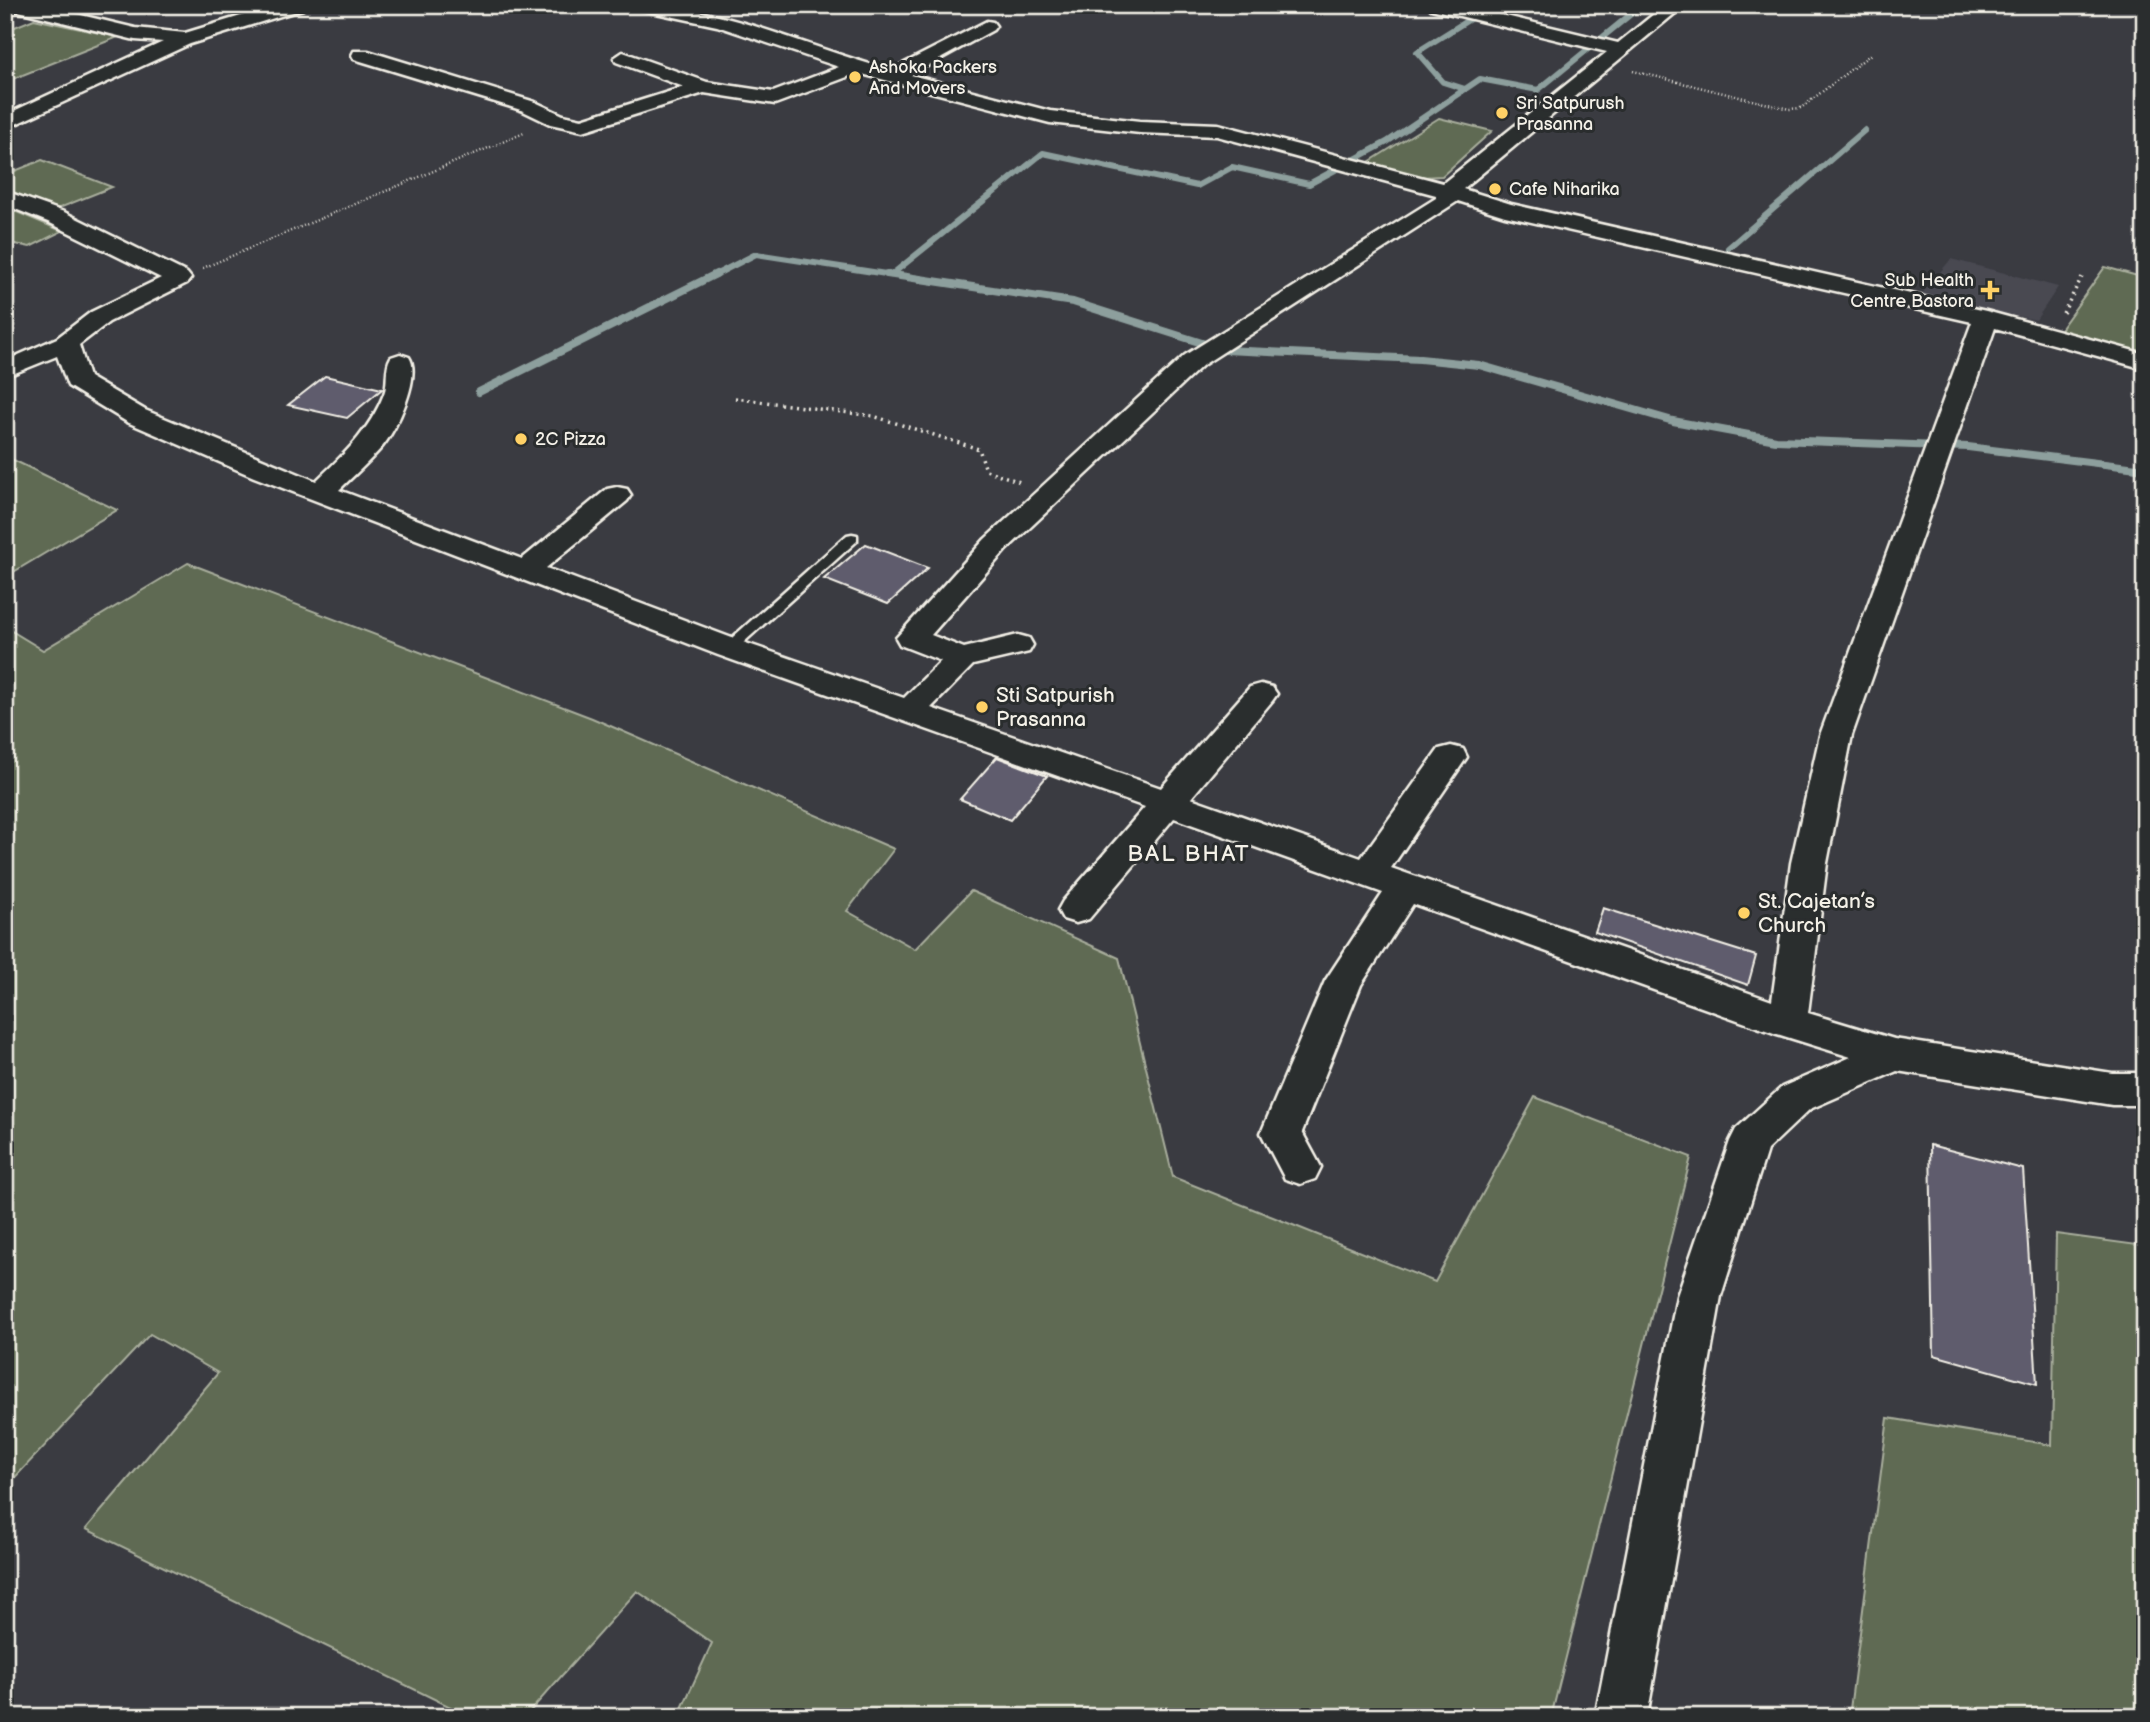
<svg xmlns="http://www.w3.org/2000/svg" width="2150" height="1722" font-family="'Balsamiq Sans',sans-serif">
<rect width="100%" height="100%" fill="#3a3b41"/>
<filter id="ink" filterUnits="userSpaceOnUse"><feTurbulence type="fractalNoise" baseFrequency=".0143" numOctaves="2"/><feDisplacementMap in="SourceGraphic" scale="14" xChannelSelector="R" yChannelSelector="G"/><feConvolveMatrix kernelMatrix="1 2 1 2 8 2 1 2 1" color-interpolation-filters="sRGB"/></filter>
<g filter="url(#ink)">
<path fill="#484851" d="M1951,259L2058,287L2036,320L1920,296Z"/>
<g fill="#5e6a52" stroke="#a9ae9d" stroke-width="2">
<path d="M34,19L118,37L5,82V31Z"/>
<path d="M1439,118L1492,131L1442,176L1421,177L1367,163Z"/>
<path d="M42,160L112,187L57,209L5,189V167L15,171Z"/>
<path d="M5,207L62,231L30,247L5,242Z"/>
<path d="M2105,267L2145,278V356L2059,331Z"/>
<path d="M5,456L117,510L5,577Z"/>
<path d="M188,563L592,718L894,849L847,911L915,949L971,891L1119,958L1173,1177L1435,1282L1535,1097L1691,1157L1551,1717H678L712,1643L637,1591L525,1717H471L86,1529L218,1373L150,1334L5,1488V627L43,650Z"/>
<path d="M2056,1234L2145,1246V1717H1849L1888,1418L2052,1445Z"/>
</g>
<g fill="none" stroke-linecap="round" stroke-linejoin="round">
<g stroke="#8d9f9d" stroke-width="6">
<path d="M1465,89L1443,82L1417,52L1473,17L1490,20L1519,5"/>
<path d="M1728,248L1865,130"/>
<path d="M891,275L1043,153L1197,186L1232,167L1309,184L1387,142L1480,79L1538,90L1642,5"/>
<path d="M713,276L756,254L899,276"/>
</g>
<g stroke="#8d9f9d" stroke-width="8">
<path d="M887,274L1073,302L1224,350L1420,359L1479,365L1673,421L1776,440L1968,447L2145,469"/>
<path d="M479,392L716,274"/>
</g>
</g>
<g fill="#5e5c6d" stroke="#f4f1e8" stroke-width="2">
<path d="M325,376L382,389L347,418L288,405Z"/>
<path d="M866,544L928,568L888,604L824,579Z"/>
<path d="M997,757L1047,776L1010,820L960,799Z"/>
<path d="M1603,908L1756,956L1748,985L1595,932Z"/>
<path d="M1930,1145L2023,1169L2037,1384L1934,1355Z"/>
</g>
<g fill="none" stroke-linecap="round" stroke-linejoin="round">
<g stroke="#f4f1e8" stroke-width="5">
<path id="service" d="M852,534L857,535V541L734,651H724L721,648L724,645L847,535Z"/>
</g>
<g stroke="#f4f1e8" stroke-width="5">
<g id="minor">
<path d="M7,5H39L135,28L185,33L277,5H306L303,9L190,44L5,129V115L163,42L135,40L10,9Z"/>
<path d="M634,5C724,5 806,48 891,70L987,21L993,22L996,26L993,30L911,75L1050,111L1140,121L1218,124L1443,183L1607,52L1431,9L1428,5H1460L1618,43L1665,5H1685L1463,189L1511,204L1986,311L2145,354V369L1995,328L1852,735L1827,863L1808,1013L1894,1039L2112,1073H2145V1105H2112L1897,1071L1810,1109L1767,1150L1721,1296L1647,1717H1595L1677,1296L1730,1141L1736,1129L1782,1087L1851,1057L1774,1033L1413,904L1361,985L1302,1132L1321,1167L1315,1179L1300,1184L1285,1179L1261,1133L1325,981L1383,893L1174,818L1089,919L1076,923L1063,919L1058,910L1063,901L1145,807L718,655L254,477L127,422L68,386L57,356L5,377V361L57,338L91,312L161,278L48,222L5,205V191L64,212L187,273L191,278L187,283L109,322L79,345L89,377L145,410L316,481C344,454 369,432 384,394C389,382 384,368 391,357L400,354L409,357C422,376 396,431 382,447C369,462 353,476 339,490L522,559L607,489L617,487L627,489L631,495L627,501L546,568L740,641L904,698L941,661L900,645L896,638L985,539L1185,355L1436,198V195L1217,136L1140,133L1050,123L858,73L775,104L704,93L583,131L550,124L521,110L354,59L352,55L354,51H368L535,102L563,115L582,119L684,87L616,62L614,58L623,52L707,82L773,92L839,67L717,26L637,9ZM1458,201L1505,216L1972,322L1820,735L1791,863L1772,1001L1391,868L1467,757L1463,749L1451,746L1439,749L1361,858L1191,798L1272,701L1277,694L1272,687L1261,684L1250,687L1161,788L931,708L973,665L1029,652L1033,645L1029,638L1018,635L964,648L931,635L1005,551L1203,365Z"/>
</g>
</g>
<g stroke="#f4f1e8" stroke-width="2.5" stroke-dasharray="1 2.5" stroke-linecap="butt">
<path d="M1633,71L1789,109L1801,108L1871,54"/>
<path d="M203,268L524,133"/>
</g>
<g stroke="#f4f1e8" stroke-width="3.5" stroke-dasharray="2 4.5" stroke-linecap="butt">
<path d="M2063,313L2082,277"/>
<path d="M735,398L873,416L979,449L986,470L1020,482"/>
</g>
<use href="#service" fill="#2a2d2e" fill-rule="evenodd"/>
<use href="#minor" fill="#2a2d2e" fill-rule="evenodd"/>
</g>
</g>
<g fill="#ffd166" stroke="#2a2d2e" stroke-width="2.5">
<circle cx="855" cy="77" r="7"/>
<circle cx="1502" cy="113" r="7"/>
<circle cx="1495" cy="189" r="7"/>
<path d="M1986.5 279.5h7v7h7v7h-7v7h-7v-7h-7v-7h7z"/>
<circle cx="521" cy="439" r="7"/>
<circle cx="982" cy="707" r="7"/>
<circle cx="1744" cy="913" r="7"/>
</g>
<g text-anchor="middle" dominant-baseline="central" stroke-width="6" stroke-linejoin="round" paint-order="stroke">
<g font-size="18" fill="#f4f1e8" stroke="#2a2d2e" text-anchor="start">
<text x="869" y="67">Ashoka Packers<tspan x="869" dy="21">And Movers</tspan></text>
<text x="1516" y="103">Sri Satpurush<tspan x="1516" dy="21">Prasanna</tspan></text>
<text x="1509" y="189">Cafe Niharika</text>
<text x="1974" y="280" text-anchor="end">Sub Health<tspan x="1974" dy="21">Centre Bastora</tspan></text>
<text x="535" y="439">2C Pizza</text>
</g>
<g font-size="21" fill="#f4f1e8" stroke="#2a2d2e" text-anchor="start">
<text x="996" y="695">Sti Satpurish<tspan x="996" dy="24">Prasanna</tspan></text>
<text x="1758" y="901">St. Cajetan’s<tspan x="1758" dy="24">Church</tspan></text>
</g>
<g font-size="23" letter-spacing="2" fill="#f4f1e8" stroke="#2a2d2e">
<text x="1189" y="854">BAL BHAT</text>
</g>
</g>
<rect width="2150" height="1722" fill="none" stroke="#2a2d2e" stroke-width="28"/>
<rect x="14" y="14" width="2122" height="1694" fill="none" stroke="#f4f1e8" stroke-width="2.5" filter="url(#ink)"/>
</svg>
